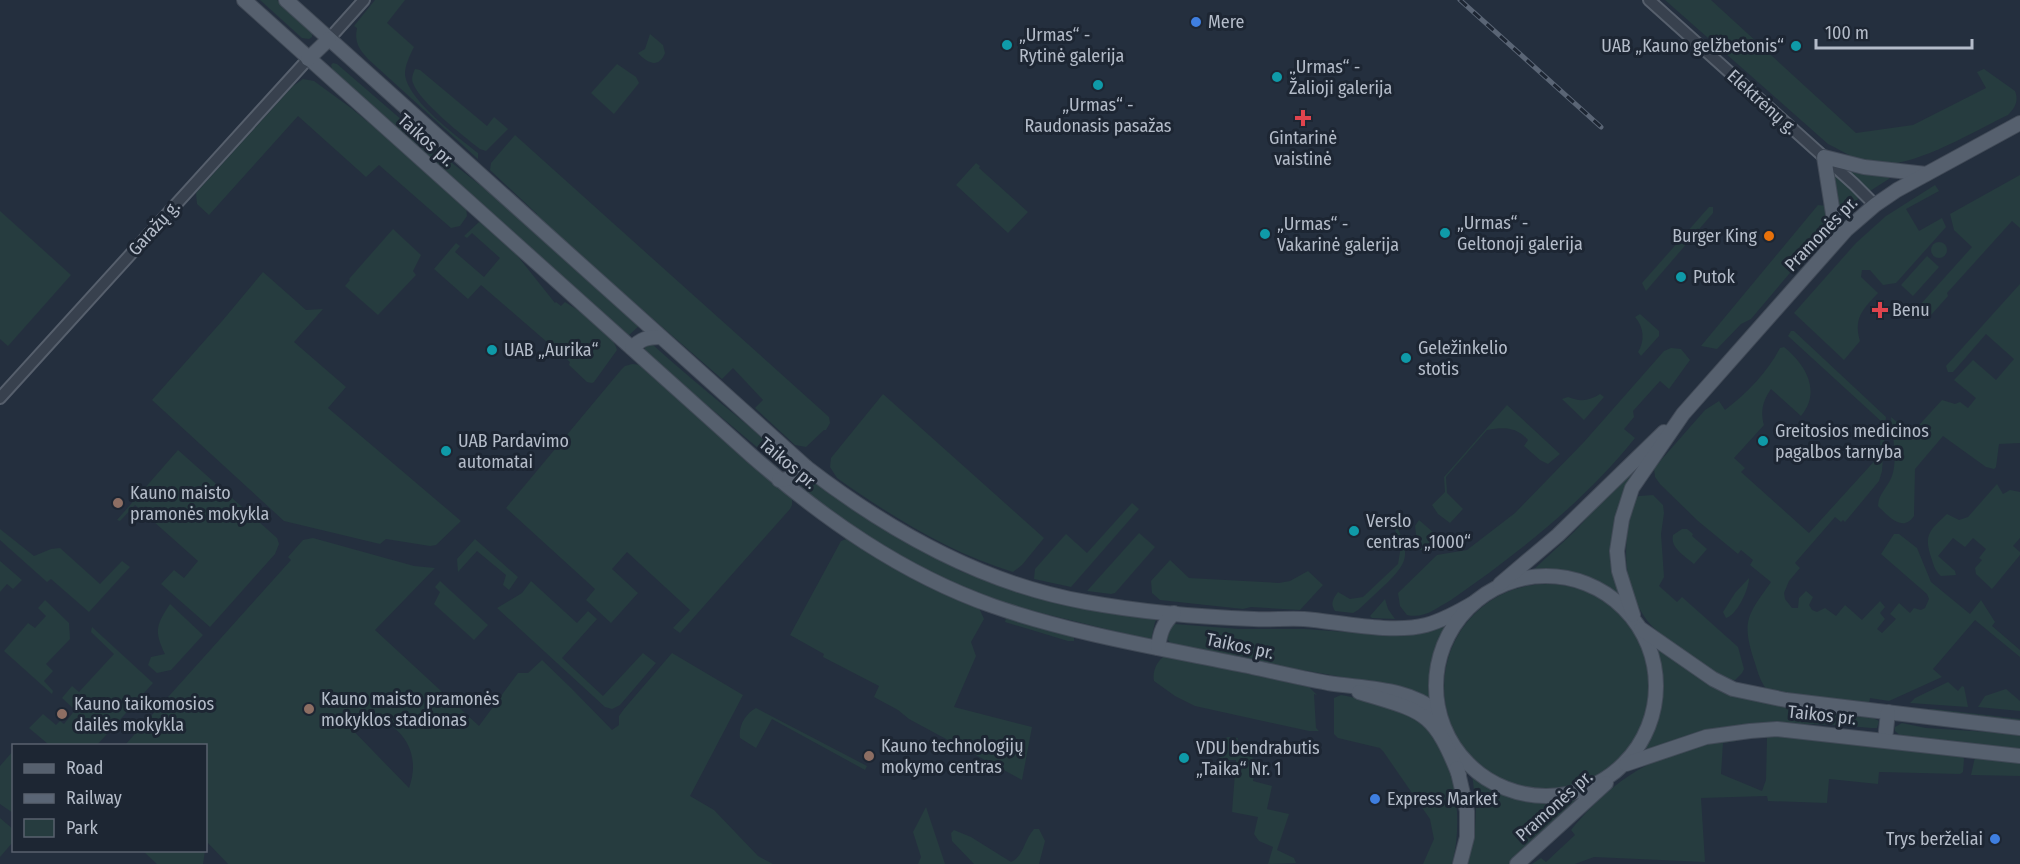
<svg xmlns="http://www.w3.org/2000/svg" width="2020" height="864" font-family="'Fira Sans Condensed',sans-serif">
<rect width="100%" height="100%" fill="#242f3e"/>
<g fill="#263c3f" fill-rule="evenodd">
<path d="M260,0H277L312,32V37L309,39L302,38Z"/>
<path d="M375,0H405L387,23L414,47C410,55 405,65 405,74C407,100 458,137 478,153V159L368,59C359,49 354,42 357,28L354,26Z"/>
<path d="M1665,0H1711L1856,133L1913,125L1986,88L1977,72L1984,69L2015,91C2019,101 2015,108 2008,115C1974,131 1916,167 1879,164C1860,163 1844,152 1828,144Z"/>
<path d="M650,34L663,45L665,53C659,69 647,63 638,53L645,49Z"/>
<path d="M333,63L337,64L447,159L489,192L639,326L628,336L333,71L331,65Z"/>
<path d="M617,64L636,77L639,83L614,114L591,93Z"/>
<path d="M415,69L420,70L487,126L494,117L508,129L486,151L480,149C463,136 419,101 413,83C411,78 413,74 415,69Z"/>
<path d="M303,79L314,81L351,108L395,144L466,207L467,216L460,226L451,228L379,165L366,177L298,116L209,215L197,204L196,193L293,86Z"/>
<path d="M515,135L829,417L830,423L826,430H824L806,447L795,445L755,408L763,400L733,368L722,379L537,218V214L490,170L491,163Z"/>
<path d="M976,163L980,166L979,168L1028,212L1008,233L956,185Z"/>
<path d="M1845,167L1895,175L1870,191Z"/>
<path d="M1831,171L1859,198L1838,220L1837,192Z"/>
<path d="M2020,175V228L2012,221L1947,293L1948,296L1931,315L1920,305L1972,247L1954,230L1950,214Z"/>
<path d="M1935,185L1939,191L1906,209L1919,231L1942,218L1946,227L1896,283L1883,285L1870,270H1862L1861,277L1878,293C1863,309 1853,318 1860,341L1844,360L1794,313L1856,243L1886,216Z"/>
<path d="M1818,205L1827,206L1822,233L1806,254L1751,319L1741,324L1717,349L1701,346Z"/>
<path d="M1709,207H1713V213L1646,291L1642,283Z"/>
<path d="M0,211L71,275L8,346L0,339Z"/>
<path d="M479,222L484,223L512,249L555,303L556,302L561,306L565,302C581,312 613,332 617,350L594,382L592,383L587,382L569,365L570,362L481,285L468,299L434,269L456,243L460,246L455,252L484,277L500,258L472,233L467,238L464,236Z"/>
<path d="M393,229L421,255L413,271L416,275L378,315L345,286L350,280L349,279Z"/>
<circle cx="1939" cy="250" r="8"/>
<path d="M1927,256L1939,267L1913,296L1901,285Z"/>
<path d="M263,272L306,310L323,309L294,342L346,387L328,408L461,521L436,545L430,546L386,539L380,544L284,521L152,400L223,320Z"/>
<path d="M2020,284V443L1999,444L1996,467L1994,469L1986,467L1943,436L1915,469L1914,516C1903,533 1888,516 1878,506C1878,494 1888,487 1892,476C1898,459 1892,434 1891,417L1911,434L1942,400L1955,404L1960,402L1968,408L1976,398L1954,380L1973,360L1996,380L2014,359L1986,334L1953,372H1948L1946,366Z"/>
<path d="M1640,314L1659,331V336L1641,356L1638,352C1645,341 1644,327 1635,317Z"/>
<path d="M1791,331H1794L1886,417L1882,471L1879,481L1845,522L1843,520L1841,522L1835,517L1795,563L1800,568L1789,581L1784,593L1785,599L1792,608H1798L1799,598L1806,591L1813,597L1809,605L1812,610L1817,612L1825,608L1836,616L1845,605L1862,620L1880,601L1885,607L1880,613L1885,619L1877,629L1882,633L1896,619L1890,614L1899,603L1910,613L1914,608L1921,610L1925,608L1929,599L1927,594L1881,554L1894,534H1899L1917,548L1931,582L1970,614L1981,600L1995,622L1992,626L2020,650V657L1975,620L1933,669L1942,677L1889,701L1870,698L1869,704L1769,692C1761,684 1758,673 1755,663C1741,621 1747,616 1771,582L1750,565L1753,560L1741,550L1738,554L1698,521L1660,484L1655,477L1654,468L1705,410L1719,401L1725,410C1747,393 1767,373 1780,348L1784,347C1805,364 1822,391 1801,416L1771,389C1763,400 1760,412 1764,425L1734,458L1745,468L1741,472L1809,533L1879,456L1882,422L1788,336Z"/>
<path d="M645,344H652C698,386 747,423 794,465L792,471L786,472C739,431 691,393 645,352Z"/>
<path d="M1671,348L1681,349L1690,360L1669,389L1660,381L1633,411L1634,417L1624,429L1635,438C1583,503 1518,553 1451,600C1436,608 1425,619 1407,615L1400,606L1398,593L1437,555L1467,550L1515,513L1584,442L1664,351Z"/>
<path d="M632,364L642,365L792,498V505L790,509L680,633L673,628L690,610L627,552L612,569L638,593L611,623L586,600L595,589L506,508L621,370L625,366Z"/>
<path d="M883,394L1044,538L1022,565L1013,572C950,553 891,516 837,478L830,467L831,458Z"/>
<path d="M1600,394L1604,397L1584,420L1562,399L1568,397C1580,402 1589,401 1600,394Z"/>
<path d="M1507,405L1560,454L1548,464L1540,460L1524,446L1528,440C1516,427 1505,427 1487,430L1446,477L1447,493L1463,509L1450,523L1438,514L1432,505L1445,492L1444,477Z"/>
<path d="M178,450L277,538L279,544L275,554L210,627L161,584L174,570L184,578L198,561L135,505L120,521L117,520Z"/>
<path d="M1630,471L1634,474C1609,516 1606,551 1620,597C1593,578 1564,571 1531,572L1574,532Z"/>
<path d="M807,478L917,547L960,571L1012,590L1158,617L1155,622L1151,640L1021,608L976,594L913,565L869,538L798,488Z"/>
<path d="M1997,484L2003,494L2010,490L2020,492V538L2013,546L2020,552V555L1992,589L1976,574L1975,568L1982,560L1979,558L1986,549L1973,538L1965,547L1953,538L1938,556L1955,571L1956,575L1941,576C1935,571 1934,566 1932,560C1923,535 1929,531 1947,514L1959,520L1968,517Z"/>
<path d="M1653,495L1663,505L1664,513L1661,534L1664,577L1659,586L1677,602L1682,597L1738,647L1744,669L1742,673L1735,680L1725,679C1702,664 1672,647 1653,627C1621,593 1621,541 1635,499L1639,496Z"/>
<path d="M1132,503L1139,509L1071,587L1034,579L1035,569L1066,534L1087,553Z"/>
<path d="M1419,520L1434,533V538L1422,550H1418L1415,526Z"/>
<path d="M1397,527C1410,555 1408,562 1387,583C1377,592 1368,601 1358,610L1353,613L1335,611C1330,603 1333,599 1338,592L1350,599L1363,597L1398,564L1401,546L1395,530Z"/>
<path d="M0,529L34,556L51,549L60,548L100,584L122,561L130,567L89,612L51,579L47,582L0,540Z"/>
<path d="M1682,529H1687L1693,534L1692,536L1707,549L1694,564C1685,556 1670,548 1673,535Z"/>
<path d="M1139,533L1155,547L1115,593L1111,594L1087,591Z"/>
<path d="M313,538L414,566L435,568L375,630L479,726L518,673H528L542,660L571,688L612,730L619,725V716L624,709L672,653L743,695L690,796L714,810L758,856L773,864H228L208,843L206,849V746L125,745L291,560L288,557L303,540ZM348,713C391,713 425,744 409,788L339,716Z"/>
<path d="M849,538L974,604L980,610L984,619L971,642L976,656L954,707L1032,727L1022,780L909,719L898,710L874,697L879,686L823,657L824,654L790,635L841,541Z"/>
<path d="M475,539L518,577L509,590L503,585L506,575L477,551L458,572L457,559Z"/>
<path d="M1170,560L1189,578L1279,583L1290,581L1308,571L1323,585L1300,610L1251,607L1243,609L1160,600L1152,593L1151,581Z"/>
<path d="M0,561L22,580L13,589L7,584L0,592Z"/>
<path d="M1749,578C1749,589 1737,615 1726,618L1723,612L1735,593Z"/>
<path d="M440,581L488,625L474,640L434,604L440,592L435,587Z"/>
<path d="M531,581L577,623L588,611L597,619L562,658L603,696L643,653L656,663L620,705L612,709L605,707L497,608L522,593Z"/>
<circle cx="1547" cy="687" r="103"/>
<path d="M1385,599L1388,609L1395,619L1372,618L1370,616Z"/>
<path d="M45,600L69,623L70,639L46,664L53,671L44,681L53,691L52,694L4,651L28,623L35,628L46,616L38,608Z"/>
<path d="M170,604L203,635L171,670L157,673L148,665L151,657L165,654C154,631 156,625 170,604Z"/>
<path d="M1009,617L1053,629L1074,638V641H1068L1005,622L1006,618Z"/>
<path d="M1451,622L1436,653L1430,677V700L1399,687L1285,667L1241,656L1210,653L1170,643L1166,637L1170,626L1174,624L1239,629H1305L1386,635L1419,634Z"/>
<path d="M92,627L153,683L97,745H47L48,744L29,728L43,714L56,725L60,721L64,724L75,710L62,698L72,686L79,692L114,654L91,632Z"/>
<path d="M1655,647C1675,657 1692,676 1712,686C1761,709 1819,710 1871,717L1879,721L1877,728H1871C1793,720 1721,722 1647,750L1646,747C1663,712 1667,685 1655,647Z"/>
<path d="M1165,656L1309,687L1317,695L1314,694L1316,728L1319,731H1309L1195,706L1175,696L1154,681C1152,672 1157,660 1165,656Z"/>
<path d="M1948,682L1958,691L1962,686L1964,687L1968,707L1910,703L1915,698Z"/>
<path d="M2006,689L2020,701V711L1978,707L1985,696Z"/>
<path d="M1341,695C1362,699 1410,707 1424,721C1456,754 1464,821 1452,864H1423L1434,839L1430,819L1383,751L1380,748L1338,738L1334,734V698Z"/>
<path d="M756,708L867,766L865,770L772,719L756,748L740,738C738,726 746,713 756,708Z"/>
<path d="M1934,709L2020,719V721L1924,710Z"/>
<path d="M1902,723L1926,728L2020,734V750L1902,737L1895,731V727Z"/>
<path d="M1756,735L1787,736L1962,755L1964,759L1963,772L1960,774L1879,772L1878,784L1829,779L1827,803L1768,801L1767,796L1701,798L1705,862L1594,857L1575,864H1532L1541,858L1546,862L1575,835L1571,830C1619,772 1663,749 1738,739L1737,741L1723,743L1721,774L1762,791L1766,780L1767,738H1756Z"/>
<path d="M1228,737L1238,738L1237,746L1251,752L1255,767L1253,781L1272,786L1267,809L1289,814L1277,850L1294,858L1296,863L1268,864L1273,847L1259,841L1254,834L1258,817L1232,812L1236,760H1220L1216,742Z"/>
<path d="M13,751V813L0,804V766Z"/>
<path d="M1975,757L2020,762V776L1971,775Z"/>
<path d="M1472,774C1510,801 1538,806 1583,796L1573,808L1509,864H1467L1475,828L1476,806Z"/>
<path d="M926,807L945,864H918L921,857L913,832Z"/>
<path d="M0,818L14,830L13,842L0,857Z"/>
<path d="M1034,829H1039L1045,841L1039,864H974L952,841L951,833L954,830L971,837L1011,862C1024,856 1024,840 1034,829Z"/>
<path d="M143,851H205L203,864H157Z"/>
</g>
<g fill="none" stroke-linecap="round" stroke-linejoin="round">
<g stroke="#565f6c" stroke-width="14">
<g id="tertiary">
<path d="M1649,0L1854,184L1875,205"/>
<path d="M329,39L364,0"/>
<path d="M0,398L308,59"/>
</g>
</g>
<g stroke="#414a57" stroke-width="16">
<g id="primary">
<path d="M244,0L752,456C823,518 902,574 993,606C1073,634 1165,649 1248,666C1275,672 1301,678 1328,683C1367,689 1407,687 1439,713"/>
<path d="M286,0L806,467C889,531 982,584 1086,602C1141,612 1198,617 1254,619C1270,620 1287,618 1304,619C1340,622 1392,634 1426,625C1444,620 1460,611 1475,602"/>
<path d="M308,59L329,39"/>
<path d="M1832,245L1834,220L1824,157L1864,167L1926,174"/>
<path d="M632,348C641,339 647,337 660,337"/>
<path d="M779,480C792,479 798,476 806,467"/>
<circle cx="1546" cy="686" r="110"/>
<path d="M1500,584L1558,535L1664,432"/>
<path d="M1633,615L1619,571L1617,551L1622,519L1632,488L1683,414L1846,230L1875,205L1897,190L2020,123"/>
<path d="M1641,629L1713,679L1733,689L1786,700L2020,728"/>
<path d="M1158,648C1160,632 1163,624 1174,613"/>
<path d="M1359,692C1423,712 1433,709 1459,775"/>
<path d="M1885,740L1888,712"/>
<path d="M1626,764L1706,737L1750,731L1777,729L2020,756"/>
<path d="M1457,768L1467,811V837L1460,864"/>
<path d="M1517,864L1606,783"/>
</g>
</g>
<use href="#tertiary" stroke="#38414e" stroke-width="10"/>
<use href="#primary" stroke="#56606e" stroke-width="14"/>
<g stroke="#5a6575" stroke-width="5">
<path id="rail" d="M1460,0L1601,127"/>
</g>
<use href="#rail" stroke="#1d2633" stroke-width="3" stroke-dasharray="9" stroke-linecap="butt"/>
</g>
<g fill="#3f7fe0" stroke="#1d2633" stroke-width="2">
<circle cx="1196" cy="22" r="6"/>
<circle cx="1375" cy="799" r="6"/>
<circle cx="1995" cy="839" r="6"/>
</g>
<g fill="#0f9aa8" stroke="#1d2633" stroke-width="2">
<circle cx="1007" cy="45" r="6"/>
<circle cx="1796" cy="46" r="6"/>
<circle cx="1277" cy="77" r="6"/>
<circle cx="1098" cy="85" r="6"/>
<circle cx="1445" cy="233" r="6"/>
<circle cx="1265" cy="234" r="6"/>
<circle cx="1681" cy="277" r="6"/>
<circle cx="492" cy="350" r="6"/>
<circle cx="1406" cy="358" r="6"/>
<circle cx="1763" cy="441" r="6"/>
<circle cx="446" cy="451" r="6"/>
<circle cx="1354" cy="531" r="6"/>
<circle cx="1184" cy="758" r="6"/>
</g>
<g fill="#e0444e" stroke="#1d2633" stroke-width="2">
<path d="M1300 109h6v6h6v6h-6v6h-6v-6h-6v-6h6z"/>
<path d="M1877 301h6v6h6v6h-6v6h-6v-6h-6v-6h6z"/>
</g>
<circle fill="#e8710a" stroke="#1d2633" stroke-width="2" cx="1769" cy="236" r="6"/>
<g fill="#8d6e63" stroke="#1d2633" stroke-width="2">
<circle cx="118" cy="503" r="6"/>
<circle cx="309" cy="709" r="6"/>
<circle cx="62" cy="714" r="6"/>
<circle cx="869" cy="756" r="6"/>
</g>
<g text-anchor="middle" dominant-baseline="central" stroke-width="6" stroke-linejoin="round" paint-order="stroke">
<g font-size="18" fill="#b4bcc9" stroke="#1d2633" text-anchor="start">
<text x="1208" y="22">Mere</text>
<text x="1019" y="35">„Urmas“ -<tspan x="1019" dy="21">Rytinė galerija</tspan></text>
<text x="1784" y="46" text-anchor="end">UAB „Kauno gelžbetonis“</text>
<text x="1289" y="67">„Urmas“ -<tspan x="1289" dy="21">Žalioji galerija</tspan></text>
<text x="1098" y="105" text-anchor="middle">„Urmas“ -<tspan x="1098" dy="21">Raudonasis pasažas</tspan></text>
<text x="1303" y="138" text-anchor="middle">Gintarinė<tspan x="1303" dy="21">vaistinė</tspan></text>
<text x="1457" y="223">„Urmas“ -<tspan x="1457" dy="21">Geltonoji galerija</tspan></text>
<text x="1277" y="224">„Urmas“ -<tspan x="1277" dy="21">Vakarinė galerija</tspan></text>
<text x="1757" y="236" text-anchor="end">Burger King</text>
<text x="1693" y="277">Putok</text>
<text x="1892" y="310">Benu</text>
<text x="1418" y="348">Geležinkelio<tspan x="1418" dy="21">stotis</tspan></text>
<text x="504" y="350">UAB „Aurika“</text>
<text x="1775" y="431">Greitosios medicinos<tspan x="1775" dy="21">pagalbos tarnyba</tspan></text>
<text x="458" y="441">UAB Pardavimo<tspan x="458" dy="21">automatai</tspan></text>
<text x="130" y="493">Kauno maisto<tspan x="130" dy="21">pramonės mokykla</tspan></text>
<text x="1366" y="521">Verslo<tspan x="1366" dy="21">centras „1000“</tspan></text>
<text x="321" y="699">Kauno maisto pramonės<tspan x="321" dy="21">mokyklos stadionas</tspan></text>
<text x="74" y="704">Kauno taikomosios<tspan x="74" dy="21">dailės mokykla</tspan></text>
<text x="881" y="746">Kauno technologijų<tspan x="881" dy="21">mokymo centras</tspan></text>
<text x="1196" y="748">VDU bendrabutis<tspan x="1196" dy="21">„Taika“ Nr. 1</tspan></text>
<text x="1387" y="799">Express Market</text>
<text x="1983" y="839" text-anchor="end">Trys berželiai</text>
</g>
<g font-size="18" fill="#b4bcc9" stroke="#1d2633">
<text transform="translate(1762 102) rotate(42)">Elektrėnų g.</text>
<text transform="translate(426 140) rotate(42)">Taikos pr.</text>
<text transform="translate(154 228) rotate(-48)">Garažų g.</text>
<text transform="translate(1821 234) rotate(-46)">Pramonės pr.</text>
<text transform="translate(788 463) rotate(40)">Taikos pr.</text>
<text transform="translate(1240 646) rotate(12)">Taikos pr.</text>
<text transform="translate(1822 715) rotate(6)">Taikos pr.</text>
<text transform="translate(1554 806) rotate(-42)">Pramonės pr.</text>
</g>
</g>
<rect x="12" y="744" width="195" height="108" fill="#1d2633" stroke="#59626f" stroke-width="1.5"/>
<rect x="24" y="764" width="30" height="9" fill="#56606e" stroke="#59626f" stroke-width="1.5"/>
<text x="66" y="774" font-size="18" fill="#b4bcc9">Road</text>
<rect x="24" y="794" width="30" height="9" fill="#5a6575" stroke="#59626f" stroke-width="1.5"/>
<text x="66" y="804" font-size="18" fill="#b4bcc9">Railway</text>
<rect x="24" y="819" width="30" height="18" fill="#263c3f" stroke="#59626f" stroke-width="1.5"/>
<text x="66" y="834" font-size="18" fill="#b4bcc9">Park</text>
<path d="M1816 39v9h156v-9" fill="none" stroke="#b4bcc9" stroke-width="3"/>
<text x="1825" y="39" font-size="18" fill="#b4bcc9" stroke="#1d2633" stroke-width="4.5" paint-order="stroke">100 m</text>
</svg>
